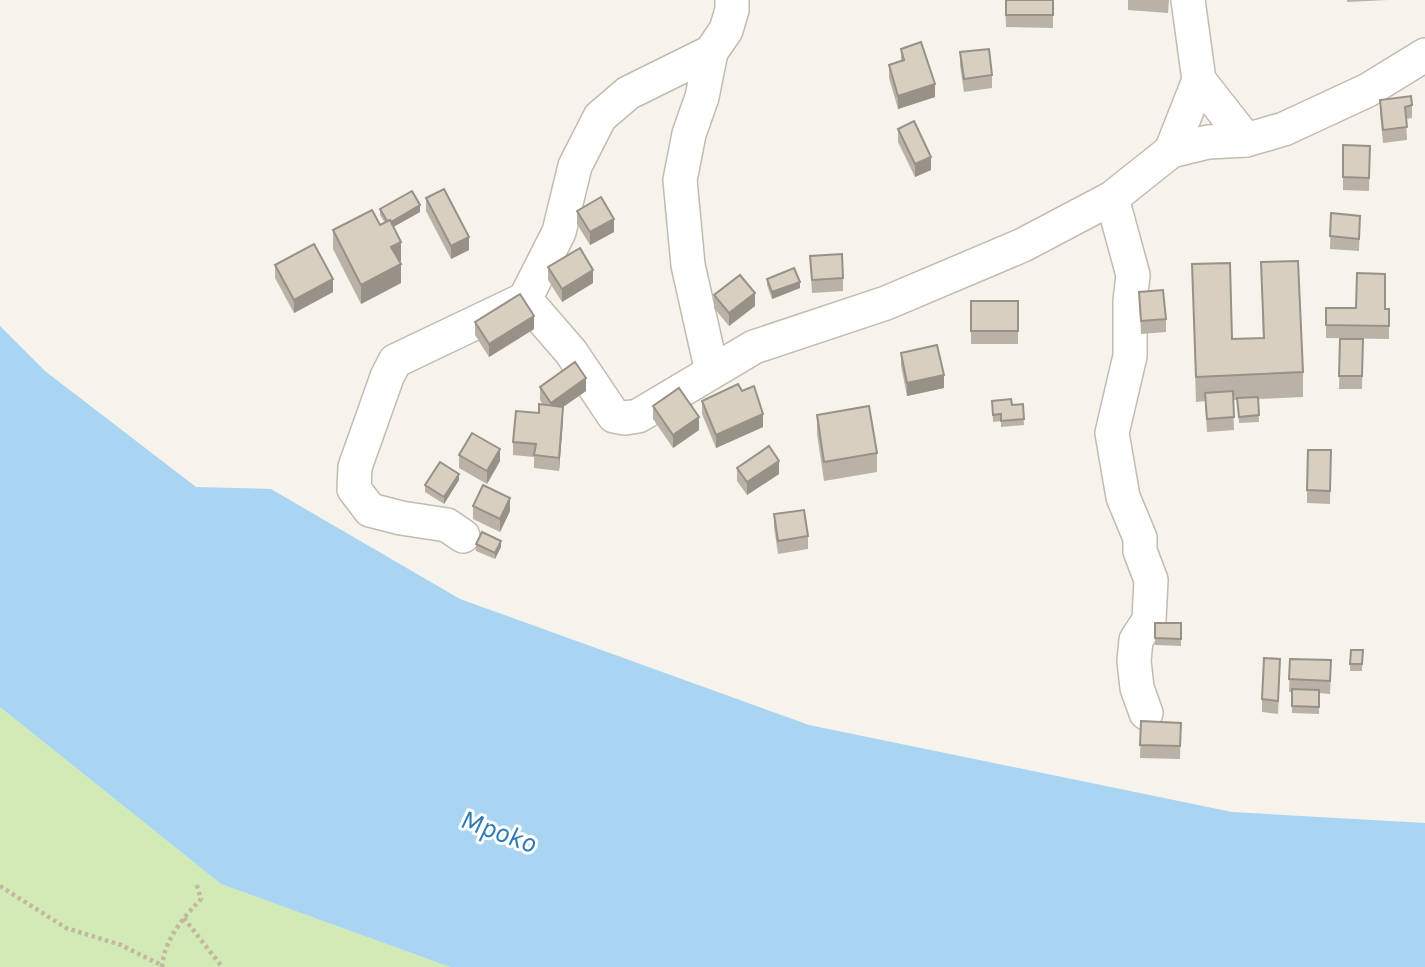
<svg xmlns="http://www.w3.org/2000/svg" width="1425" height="967" font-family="Karla,sans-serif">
<rect width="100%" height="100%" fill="#f6f3ec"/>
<path fill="#d2eab5" d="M0,707L221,884L450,967H0Z"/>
<path fill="#a9d4f2" d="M0,326L45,371L196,487L271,489L460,599L809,725L1232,812L1425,823V967H450L221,884L0,707Z"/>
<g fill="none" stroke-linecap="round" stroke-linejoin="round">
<g stroke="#c2bbae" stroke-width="36">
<g id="minor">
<path d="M1188,0L1199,80L1246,140"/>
<path d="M711,52L702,97L689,134L680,180L688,265L712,372"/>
<path d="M1171,151L1199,80"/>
<path d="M1112,198L1133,275L1130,301V356L1112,433L1123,497L1140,538V551L1151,580L1149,620L1136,640L1134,661L1137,688L1146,713"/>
<path d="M525,299L571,352L614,416L625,418L638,416L754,347L886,303L1023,245L1112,198L1171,151L1208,142L1246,140L1284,129L1368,90L1425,55"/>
<path d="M463,536L447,525L401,518L370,510L354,489L355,467L387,377L395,361L525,299L559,232L575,166L600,117L628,93L711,52L726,30L732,10V0"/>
</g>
</g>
<g stroke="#c4b79f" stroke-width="4.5" stroke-dasharray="3.5 3.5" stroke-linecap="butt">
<path d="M0,886L66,928L121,945L161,965"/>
<path d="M184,918L222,967"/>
<path d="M162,967C164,940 183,918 201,899L196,883"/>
</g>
<use href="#minor" stroke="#fff" stroke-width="33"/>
</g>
<g fill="#bab2a6">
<path d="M1005,0H1053V28L1006,27Z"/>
<path d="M1128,0H1169L1168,13L1128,10Z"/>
<path d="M1347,0H1388L1347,2Z"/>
<path d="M901,49L935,97L898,109L889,78V65L901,61Z"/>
<path d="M960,52L992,75V88L964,92L960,65Z"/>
<path d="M1380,100L1412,105V118L1406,119L1407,140L1383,143L1380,113Z"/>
<path d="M898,129L931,170L915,177L898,142Z"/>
<path d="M1343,145L1370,146L1369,191L1343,190Z"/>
<path d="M426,198L469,250L451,259L426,211Z"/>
<path d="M380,209L420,212L393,227L401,261L399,262L401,283L361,304L333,249V230L380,225L385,223L380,215Z"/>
<path d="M577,211L614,232L590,245L577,224Z"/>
<path d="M1331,213L1360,216L1359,251L1330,249Z"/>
<path d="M810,256L843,278V291L812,293Z"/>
<path d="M1261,262L1303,372V397L1258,399L1259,422L1239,423L1237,400H1233L1234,430L1207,432L1205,401L1196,402L1192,264L1232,339L1263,338Z"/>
<path d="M275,265L333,292L294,313L275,278Z"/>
<path d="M548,267L593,283L562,302L548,280Z"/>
<path d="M767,279L800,288L772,299L767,285Z"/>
<path d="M1139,292L1166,319V332L1141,334Z"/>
<path d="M714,295L755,306L729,326L714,308Z"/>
<rect x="971" y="301" width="47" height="43"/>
<path d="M1326,308L1389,309V339L1326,338Z"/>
<path d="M475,322L534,329L489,357L475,335Z"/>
<path d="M1340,339H1363L1362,389H1339Z"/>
<path d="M901,353L944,388L907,396L901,366Z"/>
<path d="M540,387L586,391L563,407V420L559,471L534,468V457L513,455V442L539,413L543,405L540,400Z"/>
<path d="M742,391L763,427L716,448L702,414V401Z"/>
<path d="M992,401L1012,405L1023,404L1024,425L1001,427V421L993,422Z"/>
<path d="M653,406L699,430L673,448L653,419Z"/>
<path d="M817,415L877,453V472L824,481L817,434Z"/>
<path d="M1331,450L1330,504L1307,503V490Z"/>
<path d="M459,455L500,461L487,484L459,468Z"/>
<path d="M737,468L779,474L747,495L737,481Z"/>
<path d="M459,480L444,504L425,492V485Z"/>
<path d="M473,506L510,511L500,532L473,519Z"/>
<path d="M774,514L808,536V549L778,554L774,527Z"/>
<path d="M476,544L501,547L495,559L476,551Z"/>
<path d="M1181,623V646L1155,645V638Z"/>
<path d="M1363,650L1362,671H1350V664Z"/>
<path d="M1290,659L1331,673L1330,694L1319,693V714L1292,713V692H1289Z"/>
<path d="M1280,672L1278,714L1262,712V699Z"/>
<path d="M1141,721L1181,723L1180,759L1140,758Z"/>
</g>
<g fill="#979187">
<path d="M935,84V97L898,109V96Z"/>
<path d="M931,157V170L915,177V164Z"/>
<path d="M420,205V212L388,230V223Z"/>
<path d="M614,219V232L590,245V232Z"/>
<path d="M469,237V250L451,259V246Z"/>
<path d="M401,242V261L391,266V247Z"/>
<path d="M401,264V283L361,304V285Z"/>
<path d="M593,270V283L562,302V289Z"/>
<path d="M333,279V292L294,313V300Z"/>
<path d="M800,282V288L772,299V292Z"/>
<path d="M755,293V306L729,326V313Z"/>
<path d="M534,316V329L489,357V344Z"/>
<path d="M944,375V388L907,396V383Z"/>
<path d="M586,378V391L563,407V420L559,471V458L551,416V403Z"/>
<path d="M763,414V427L716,448V435Z"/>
<path d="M699,417V430L673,448V435Z"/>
<path d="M500,449V461L487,484V471Z"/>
<path d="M779,461V474L747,495V482Z"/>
<path d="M459,474V480L444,504V497Z"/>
<path d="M510,498V511L500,532V519Z"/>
<path d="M501,541V547L495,559V553Z"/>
</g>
<g fill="#d8cfc1" stroke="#979187" stroke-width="2">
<rect x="1006" y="0" width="47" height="15"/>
<path d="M921,42L935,84L898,96L889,65L904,60L901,49Z"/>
<path d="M989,49L992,75L964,79L960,52Z"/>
<path d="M1411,96L1412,105L1405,107L1407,127L1383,130L1380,100Z"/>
<path d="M914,121L931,157L915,164L898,129Z"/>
<path d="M1343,145L1370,146L1369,178L1343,177Z"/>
<path d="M444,189L469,237L451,246L426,198Z"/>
<path d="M412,191L420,205L391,222L390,220L387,221L380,209Z"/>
<path d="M601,197L614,219L590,232L577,211Z"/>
<path d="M372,210L380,225L390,220L401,242L391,247L401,264L361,285L333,230Z"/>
<path d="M1331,213L1360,216L1359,239L1330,236Z"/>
<path d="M314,244L333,279L294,300L275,265Z"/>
<path d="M580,248L593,270L562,289L548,267Z"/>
<path d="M842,254L843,278L812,280L810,256Z"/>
<path d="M1298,261L1303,372L1196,377L1192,264L1230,263L1232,339L1264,338L1261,262Z"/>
<path d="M794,268L800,282L772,292L767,279Z"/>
<path d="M1357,273L1385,274V309H1389V326L1326,325V308H1356Z"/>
<path d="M740,275L755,293L729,313L714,295Z"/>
<path d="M1163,290L1166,319L1141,321L1139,292Z"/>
<path d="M520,294L534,316L489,344L475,322Z"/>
<rect x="971" y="301" width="47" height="30"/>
<path d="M1340,339H1363L1362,376H1339Z"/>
<path d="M937,345L944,375L907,383L901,353Z"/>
<path d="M575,362L586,378L551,403L540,387Z"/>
<path d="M738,384L742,391L754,386L763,414L716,435L702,401Z"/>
<path d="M679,388L699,417L673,435L653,406Z"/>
<path d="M1233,391L1234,417L1207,419L1205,393Z"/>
<path d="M1258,397L1259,415L1239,417L1237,398Z"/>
<path d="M1011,399L1012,405L1023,404L1024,419L1001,421V414L993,415L992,401Z"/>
<path d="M539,404L563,407L559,458L534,455L536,444L513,442L516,411L539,413Z"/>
<path d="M869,406L877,453L824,462L817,415Z"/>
<path d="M472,433L500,449L487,471L459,455Z"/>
<path d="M769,446L779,461L747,482L737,468Z"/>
<path d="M1308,450H1331L1330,491L1307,490Z"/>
<path d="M440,462L459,474L444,497L425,485Z"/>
<path d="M483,485L510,498L500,519L473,506Z"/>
<path d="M804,510L808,536L778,541L774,514Z"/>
<path d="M482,532L501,541L495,553L476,544Z"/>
<path d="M1155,623H1181V639L1155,638Z"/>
<path d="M1351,650H1363L1362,664H1350Z"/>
<path d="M1264,658L1280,659L1278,701L1262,699Z"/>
<path d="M1290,659L1331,660L1330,681L1289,679Z"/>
<path d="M1292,689L1319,690V707L1292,706Z"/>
<path d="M1141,721L1181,723L1180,746L1140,745Z"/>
</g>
<g text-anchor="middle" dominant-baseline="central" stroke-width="6" stroke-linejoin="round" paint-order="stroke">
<g font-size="28" font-style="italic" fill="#2e7ab2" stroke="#fff">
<text transform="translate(499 831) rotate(20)">Mpoko</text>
</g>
</g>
</svg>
